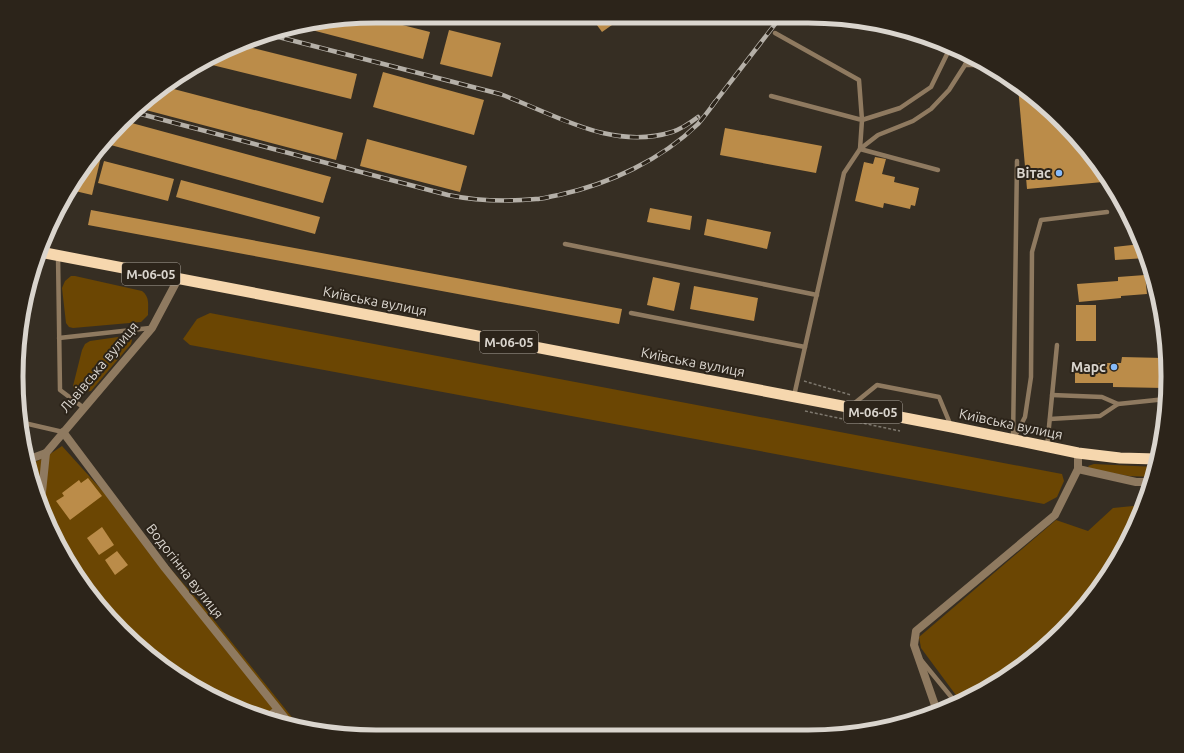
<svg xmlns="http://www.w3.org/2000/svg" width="1184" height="753" font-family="Ubuntu,sans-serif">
<rect width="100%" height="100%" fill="#362e23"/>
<g fill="#6b4603">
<path d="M71,276H75L142,291C150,297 148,305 148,315L141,322L73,328L69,327L66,323L62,288L65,281Z"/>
<path d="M210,313L1062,474L1064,481L1057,497L1044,504L190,345L183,339L197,319Z"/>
<path d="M125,336L130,337L132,340L131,344L91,391L79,393L75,392L73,386L82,350L85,344L90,341Z"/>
<path d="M62,446L118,508L201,604L299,726L238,709L139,648L64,557L28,470V465L44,458Z"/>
<path d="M1094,464L1155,467L1152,477L1129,476L1090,469L1088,466Z"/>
<path d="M1143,505L1120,557L1079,614L1027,662L967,700L961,702L921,648L919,637L1056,520L1088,531L1113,508Z"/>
</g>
<g fill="#bb8c49">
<path d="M371,17L430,32L423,59L304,28Z"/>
<path d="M591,17L622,18L602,32Z"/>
<path d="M449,30L501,43L492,77L440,64Z"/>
<path d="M241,45L357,74L351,99L204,63Z"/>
<path d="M383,72L484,100L474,135L373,107Z"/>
<path d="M166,87L343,133L336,160L142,109Z"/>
<path d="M1018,87L1045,105L1093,157L1102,171L1103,182L1027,189Z"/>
<path d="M128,122L331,177L323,203L107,144V141Z"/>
<path d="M725,128L822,146L816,173L720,155Z"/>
<path d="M367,139L467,166L460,192L360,166Z"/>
<path d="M104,144L92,195L75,191L77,182L91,157Z"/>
<path d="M875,157L886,159L882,174L895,177L894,182L919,188L915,206L911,205L910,209L884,203L883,208L855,201L864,162L873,164Z"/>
<path d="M104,161L174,179L168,201L98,183Z"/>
<path d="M181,180L320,217L315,234L176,197Z"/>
<path d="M650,208L692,216L690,230L647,222Z"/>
<path d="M91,210L622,309L619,324L88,225Z"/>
<path d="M707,219L771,232L767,249L704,235Z"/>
<path d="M1141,244L1146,258L1115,260L1114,247Z"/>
<path d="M1145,275L1147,294L1121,296V298L1079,302L1077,284L1118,281V277Z"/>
<path d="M653,277L680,283L674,311L647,305Z"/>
<path d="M694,286L758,298L754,321L690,309Z"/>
<rect x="1076" y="305" width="20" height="36"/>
<path d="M17,356L23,358L19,375Z"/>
<path d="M1122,357L1164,358V388L1113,387V383H1075V363H1121Z"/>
<path d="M88,478L102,496L70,520L56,501L64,496L62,493L79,480L81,483Z"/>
<path d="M102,527L114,545L99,555L87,538Z"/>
<path d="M54,531L64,538L59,544Z"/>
<path d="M117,551L128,565L115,575L105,560Z"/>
</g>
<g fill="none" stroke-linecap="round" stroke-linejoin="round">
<g stroke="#7e786e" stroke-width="1.5" stroke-dasharray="3 2" stroke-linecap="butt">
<path d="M804,381L851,395"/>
<path d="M805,411L900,431"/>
</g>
<g stroke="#8f7a60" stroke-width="4.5">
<path d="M775,33L859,80L862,120L900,108L931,87L950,48"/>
<path d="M965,65H984"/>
<path d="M771,96L862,120L860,149L938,170"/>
<path d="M1017,161L1013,440L1025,417L1031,377L1032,252L1041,220L1107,212"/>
<path d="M565,244L817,295"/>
<path d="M58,255L60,390L84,408"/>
<path d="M631,313L805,347"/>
<path d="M59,338L150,328"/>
<path d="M1052,395L1102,397L1118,404"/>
<path d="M794,396L844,173L860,149L878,135L913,121L931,109L949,90L965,65L969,55"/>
<path d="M851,406L877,385L939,397L951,426"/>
<path d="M1050,419L1100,416L1118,404L1166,399"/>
<path d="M24,423L63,432"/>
<path d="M1047,447L1057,345"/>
<path d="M921,660L957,704"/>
<path d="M265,717L277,708"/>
</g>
<g stroke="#8f7a60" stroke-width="8">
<path d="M63,432L165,568L289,723"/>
<path d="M27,460L46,453L152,328L178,279"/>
<path d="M1078,469L1136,482H1151"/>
<path d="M40,497L42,492L46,453"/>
<path d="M937,711L914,645L916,631L1055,515L1078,469V453"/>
</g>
<path stroke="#f6d7ae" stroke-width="11" d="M40,252L952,427L1078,453L1120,458L1157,459"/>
<g stroke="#b5b0a8" stroke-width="4.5">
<g id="rail">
<path d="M267,34L500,94C555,114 611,151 672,132C681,129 690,123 698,117"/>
<path d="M712,106L779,19"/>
<path d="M137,113L448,195C477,201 506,202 536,199C543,199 551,196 559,195C609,184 661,160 698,124C704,117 710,109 715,102"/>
</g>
</g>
<use href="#rail" stroke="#2c241a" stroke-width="3" stroke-dasharray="9" stroke-linecap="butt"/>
</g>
<g fill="#86bbfb" stroke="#2c241a" stroke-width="1.5">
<circle cx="1059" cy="173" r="4"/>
<circle cx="1114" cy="367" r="4"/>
</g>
<g text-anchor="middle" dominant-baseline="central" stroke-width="4" stroke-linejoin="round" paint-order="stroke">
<g fill="#2c241a" stroke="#a6a098" stroke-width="1">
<rect x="122" y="263" width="58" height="22" rx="3"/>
<rect x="480" y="331" width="58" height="22" rx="3"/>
<rect x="844" y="401" width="58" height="22" rx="3"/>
</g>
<g font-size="13" font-weight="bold" fill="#dad5ce">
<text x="151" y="274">М-06-05</text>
<text x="509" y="342">М-06-05</text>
<text x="873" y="412">М-06-05</text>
</g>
<g font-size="14" font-weight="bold" fill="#dad5ce" stroke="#2c241a" text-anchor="end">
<text x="1051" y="173">Вітас</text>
<text x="1106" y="367">Марс</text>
</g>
<g font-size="14" fill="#dad5ce" stroke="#2c241a">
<text transform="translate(375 301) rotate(11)">Київська вулиця</text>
<text transform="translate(693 362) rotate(11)">Київська вулиця</text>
<text transform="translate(99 367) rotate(-50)">Львівська вулиця</text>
<text transform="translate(1011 424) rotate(12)">Київська вулиця</text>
<text transform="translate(185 571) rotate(52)">Водогінна вулиця</text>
</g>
</g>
<path d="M0 0H1184V753H0ZM376 23H808A353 353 0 0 1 1161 376V377A353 353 0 0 1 808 730H376A353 353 0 0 1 23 377V376A353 353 0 0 1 376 23Z" fill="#2c241a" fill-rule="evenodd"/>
<path fill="none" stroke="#dad5ce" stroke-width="5" d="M376 23H808A353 353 0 0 1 1161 376V377A353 353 0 0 1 808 730H376A353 353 0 0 1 23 377V376A353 353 0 0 1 376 23Z"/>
</svg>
